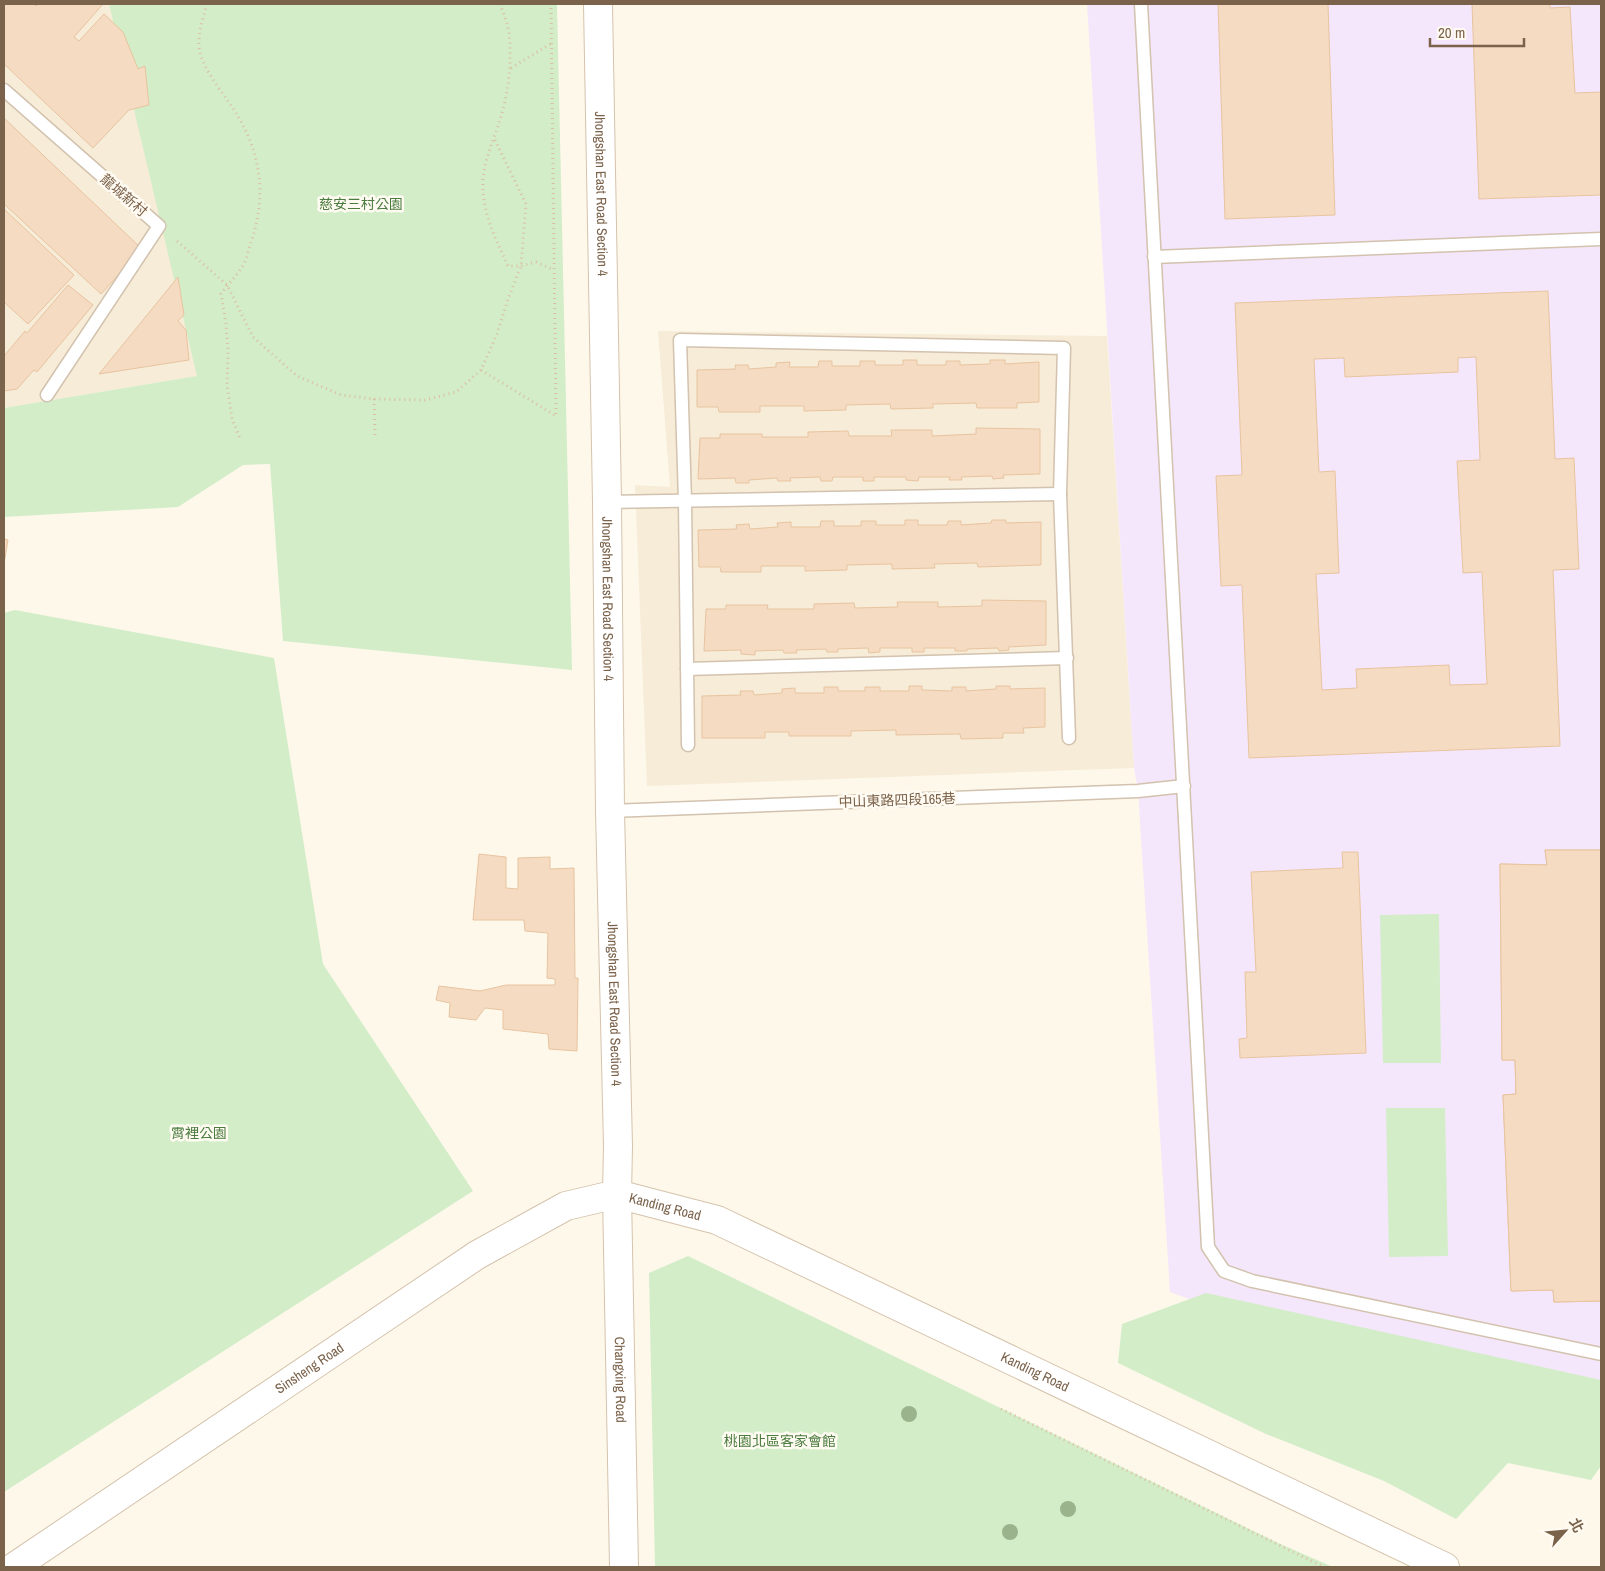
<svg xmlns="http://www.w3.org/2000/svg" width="1605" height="1571" font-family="'Archivo Narrow','Noto Sans TC',sans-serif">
<rect width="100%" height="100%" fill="#fef8eb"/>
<g fill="#f6ecd8">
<path d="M4,4H109L198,376L4,408Z"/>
<path d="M658,331L1107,336L1134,768L647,786L635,485L670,487Z"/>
</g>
<path fill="#f5e7fb" d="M1087,4H1601V1410L1288,1335L1170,1292L1138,791L1134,768Z"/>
<g fill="#d2edc7">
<path d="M109,4H557L572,670L283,641L270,464L243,465L178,507L4,517V408L197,376Z"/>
<path d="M15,610L274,658L323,964L473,1191L4,1492V613Z"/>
<path d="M1439,914L1441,1063H1383L1380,915Z"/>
<path d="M1386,1108H1445L1448,1256L1389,1257Z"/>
<path d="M688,1256L1278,1543L1333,1567H655L649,1273Z"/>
<path d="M1206,1293L1601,1380V1466L1591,1480L1508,1463L1456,1519L1384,1481L1266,1434L1118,1363L1122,1324Z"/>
</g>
<g fill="#f5dbc1" stroke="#e8c4a0" fill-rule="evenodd">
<path d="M4,4H34L36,6L38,4H103L74,37L79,41L104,14L123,32L138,69L145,66L149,105L129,110L93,148L4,64Z"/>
<path d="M1218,4H1328L1335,215L1225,219Z"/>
<path d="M1472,4H1550V8L1570,7L1575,93L1601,92V195L1479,199Z"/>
<path d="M4,118L142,249L101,294L4,204Z"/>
<path d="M4,209L74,275L28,324L4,302Z"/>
<path d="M178,277L184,315L178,321L186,330L189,360L99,374Z"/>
<path d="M68,285L93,305L37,372L34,370L17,389L4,391V356L25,331L27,333Z"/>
<path d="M1548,291L1555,459L1574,458L1579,569L1553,570L1560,746L1249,758L1242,585L1221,586L1216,476L1242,475L1235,303ZM1476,357L1480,460L1457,461L1463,573L1482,572L1487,684L1450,685L1449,665L1356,669L1357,688L1322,690L1316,574L1339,573L1335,471L1319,472L1314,359L1344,358L1345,377L1458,372V358Z"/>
<path d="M903,360H917V365H946V361H960V365L990,364V360H1005V364L1039,362V402L1017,403V408H977L976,403L933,404V408L891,409L890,404L846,405V410L804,411V406H760V412H719L718,407H697V370L736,369L735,365H748L749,369L776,367V363L790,362L789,367H818L819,361H832V366H860V361H875V365H903Z"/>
<path d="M976,428L1040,429V474L1003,475L1004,478L993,479L992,476L961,477L962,480H949L950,477H919L918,481L906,480V477H874V481H863V477H833L832,481H821L820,477L790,478L791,481H778L777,478L749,480V483H736L735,478L698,479L700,438H720V434H762V437H808V432L848,431L849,436H892L891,430H932V436L976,434Z"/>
<path d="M905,520H918V525H947L948,521H961V525L991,523L992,520H1006V523L1041,522V565L978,567L977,563L934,564L935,568L892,569V564L847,565V570L805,571V566H761V572H721L720,567H699L698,530L737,529L736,525L749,524L750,529L778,527L777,523L791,522V527H820L821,521H834V526H861V521H876V525H905Z"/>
<path d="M4,539L8,540L4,564Z"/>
<path d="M982,600L1046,601V645L1008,647L1009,650L999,651L998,648L967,649V651H955V648H924V652H912V648H880V652L869,653L868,648L838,649V652H827L826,649L796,650L797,653H784L783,650L755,651V655L741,654V650L704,651L706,609H726V605H768L767,609H814V604L854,603L855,608L898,607L897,602H938V607L982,606Z"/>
<path d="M909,686H922V690L952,691V687H966V691L996,689V686H1010V689L1045,688V727L1023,728L1024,733H1003V738L961,739L960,734L896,735V730L851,731V736H789V732H765V738H702V696L741,695L740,691H753L754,695L782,693V689L795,688V693H824V687H838V691H865V687H880V691H909Z"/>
<path d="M1545,850H1601V926H1577L1586,1230L1601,1229V1301L1554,1302L1553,1290L1511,1291L1503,1095L1516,1094L1515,1060H1502L1500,864L1547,865Z"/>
<path d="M1545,850H1601V1301L1554,1302L1553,1290L1511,1291L1503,1095L1516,1094L1515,1060H1502L1500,864L1547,865Z"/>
<path d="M1342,852H1358L1366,1053L1240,1058L1239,1039L1247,1038L1245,972H1256L1251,872L1343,868Z"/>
<path d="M479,854L506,857V888L518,889V858L550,857V869L574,868L575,978H578L577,1051L549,1049L548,1034L503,1029V1010L485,1008L476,1020L449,1017L450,1003L436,1000L439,986L480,991L506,985H555V979L547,978L548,933L525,931L524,920H473Z"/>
</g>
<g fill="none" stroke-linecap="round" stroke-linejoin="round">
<g stroke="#d2c2ae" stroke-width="15">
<g id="lane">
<path d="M1141,4L1208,1247L1224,1271L1252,1281L1601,1354"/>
<path d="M4,90L159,226L47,395"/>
<path d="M1154,257L1601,239"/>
<path d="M607,502L1060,494"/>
<path d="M687,669L1067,658"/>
<path d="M688,745L685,501L680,340L1064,348L1060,494L1069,738"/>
<path d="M610,811L1138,791L1184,786"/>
</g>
</g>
<g stroke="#d5c3ac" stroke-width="30">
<g id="secondary">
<path id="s1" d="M598,4L607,502L610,811L618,1146L617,1194L624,1567"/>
<path id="s2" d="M14,1567L477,1255L566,1206L617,1194L717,1220L1445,1567"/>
</g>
</g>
<g stroke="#dbbfa3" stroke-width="3" stroke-dasharray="1 4" stroke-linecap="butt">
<path d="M207,4C204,15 199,29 199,41C197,66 227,96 239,118C262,158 266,199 251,242C248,250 247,260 242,267C236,277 227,285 221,294L226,323L228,352L227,385L232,419L240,438"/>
<path d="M500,4C503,13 508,23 509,33C512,60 509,87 502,113C496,135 485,156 483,179C481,210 495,238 508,266H521L536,262L554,270"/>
<path d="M511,68L552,43"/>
<path d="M177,241L227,285L253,337L297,376L341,395L374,399L425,400L456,392L481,370L497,334L508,299L521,266L526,204L494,138"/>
<path d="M481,370L556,416L551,4"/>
<path d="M374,399L375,435"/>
<path d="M1001,1409L1324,1567"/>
</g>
<use href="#lane" stroke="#fff" stroke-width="12"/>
<use href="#secondary" stroke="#fff" stroke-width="28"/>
</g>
<g fill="#9bb38c">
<circle cx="909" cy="1414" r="8"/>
<circle cx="1068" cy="1509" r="8"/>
<circle cx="1010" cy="1532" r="8"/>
</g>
<g text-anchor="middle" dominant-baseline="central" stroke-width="5" stroke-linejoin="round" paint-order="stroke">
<g font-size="14" fill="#7b624b" stroke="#fffbf2">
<text stroke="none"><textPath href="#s1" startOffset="190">Jhongshan East Road Section 4</textPath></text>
<text transform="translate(124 195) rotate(41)">龍城新村</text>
<text stroke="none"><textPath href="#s1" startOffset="595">Jhongshan East Road Section 4</textPath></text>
<text transform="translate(897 800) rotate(-2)">中山東路四段165巷</text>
<text stroke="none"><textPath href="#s1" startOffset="1000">Jhongshan East Road Section 4</textPath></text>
<text stroke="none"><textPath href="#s2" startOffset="762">Kanding Road</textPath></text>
<text stroke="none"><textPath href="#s2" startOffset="356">Sinsheng Road</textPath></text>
<text stroke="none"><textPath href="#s2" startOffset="1168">Kanding Road</textPath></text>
<text stroke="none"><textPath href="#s1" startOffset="1376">Changxing Road</textPath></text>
</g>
<g font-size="14" fill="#4a7b3f" stroke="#fffbf2">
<text x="361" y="204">慈安三村公園</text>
<text x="199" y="1133">霄裡公園</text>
<text x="780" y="1441">桃園北區客家會館</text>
</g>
</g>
<rect width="1605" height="1571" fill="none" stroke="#7b624b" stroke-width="10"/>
<g transform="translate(1565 1531) rotate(63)" stroke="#fffbf2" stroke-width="4" paint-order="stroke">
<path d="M0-4L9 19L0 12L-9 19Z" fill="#7b624b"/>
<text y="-8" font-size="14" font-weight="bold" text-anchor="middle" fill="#7b624b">北</text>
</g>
<path d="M1430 38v8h94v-8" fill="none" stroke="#7b624b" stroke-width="2.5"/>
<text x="1438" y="38" font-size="15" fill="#7b624b" stroke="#fffbf2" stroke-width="4" paint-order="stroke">20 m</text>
</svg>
